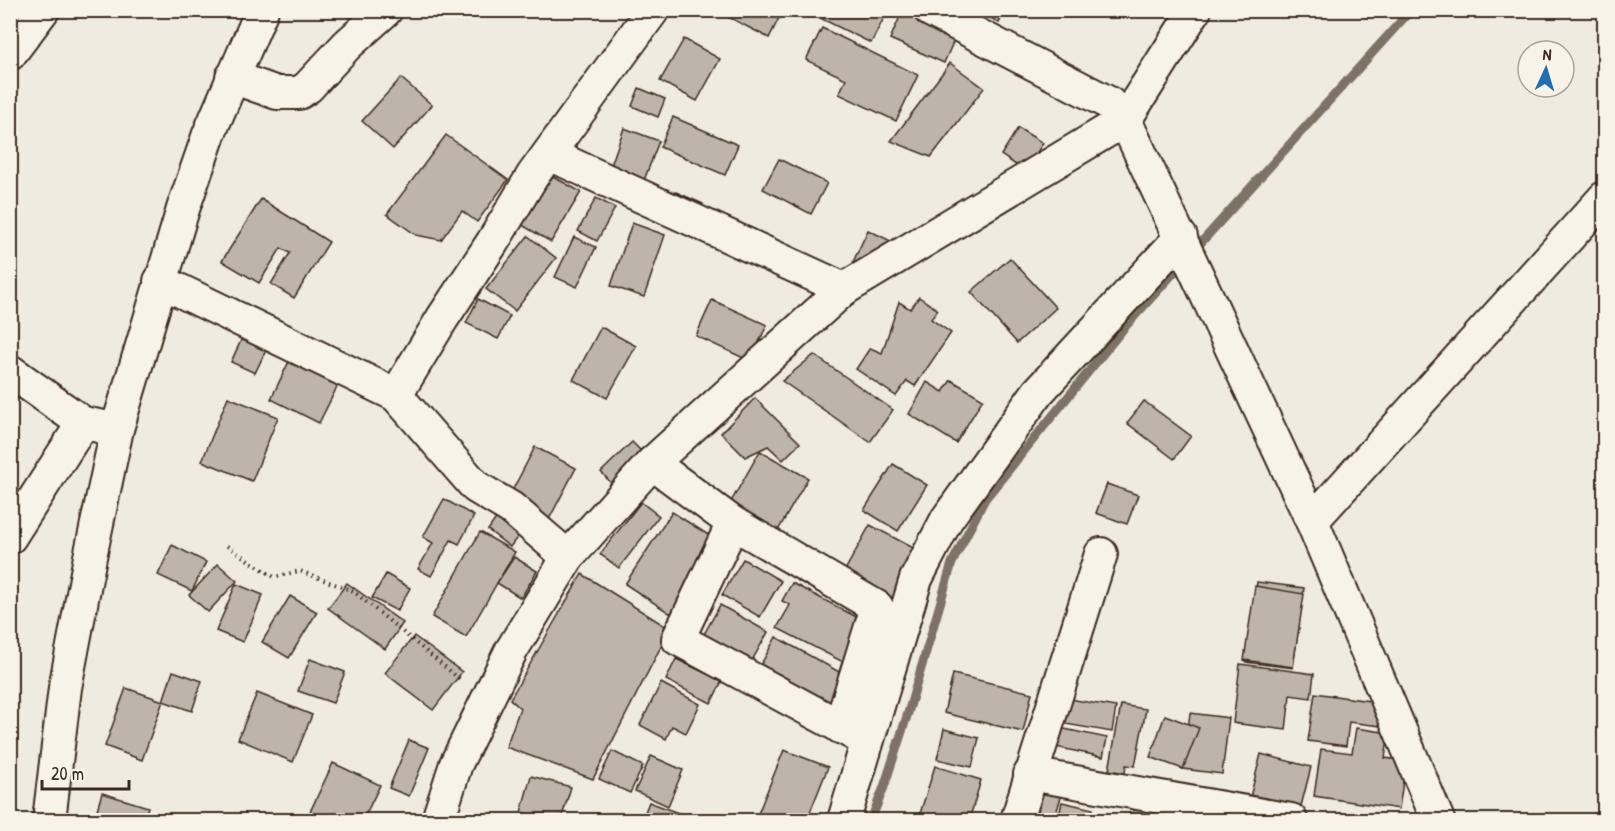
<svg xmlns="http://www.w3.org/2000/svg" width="1615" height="831" font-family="'Patrick Hand',sans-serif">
<rect width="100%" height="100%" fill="#efebe0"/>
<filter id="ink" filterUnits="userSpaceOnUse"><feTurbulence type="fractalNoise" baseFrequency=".0167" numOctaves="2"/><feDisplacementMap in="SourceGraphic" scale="12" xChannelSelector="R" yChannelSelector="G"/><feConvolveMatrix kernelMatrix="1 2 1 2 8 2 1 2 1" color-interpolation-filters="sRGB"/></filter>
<g filter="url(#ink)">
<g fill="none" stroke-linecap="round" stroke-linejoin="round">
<path stroke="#7e7266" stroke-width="9" d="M871,820L884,787L908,713L952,563L985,499L1124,328L1411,10"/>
</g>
<g fill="#bdb5aa" stroke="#3b2a1e" stroke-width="1.5">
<path d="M715,10H783L769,38Z"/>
<path d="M827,10H879L886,14L871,43L822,19Z"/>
<path d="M903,10H912L958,31L944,63L890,39Z"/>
<path d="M977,10H1006L999,23Z"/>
<path d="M822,28L918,75L896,121L839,94L846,79L806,60Z"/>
<path d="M684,39L720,59L697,101L660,81Z"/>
<path d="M950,63L984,88L931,157L891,141Z"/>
<path d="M401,78L432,105L393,149L362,121Z"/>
<path d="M639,88L665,99L658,117L632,106Z"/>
<path d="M673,117L738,145L725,175L660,147Z"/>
<path d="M624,128L659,141L643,183L609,171Z"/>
<path d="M1018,128L1043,143L1025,171L1001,155Z"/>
<path d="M446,135L508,180L477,222L462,211L441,240L416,235L387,214Z"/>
<path d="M779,159L827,183L811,214L763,189Z"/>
<path d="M552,176L581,192L551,242L522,225Z"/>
<path d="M676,192L703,204L697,218L670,205Z"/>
<path d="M596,198L615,208L597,241L578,231Z"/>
<path d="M261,199L329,242L294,298L271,284L290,253L281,248L259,283L222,261Z"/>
<path d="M632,223L665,235L644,297L611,286Z"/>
<path d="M868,230L893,242L878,274L853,262Z"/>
<path d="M528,236L556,258L515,311L486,289Z"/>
<path d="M574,237L596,247L577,287L555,277Z"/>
<path d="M1010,258L1056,308L1017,343L971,292Z"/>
<path d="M919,297L938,310L931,319L951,333L915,386L907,381L896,396L856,369L870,348L882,353L899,302L910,309Z"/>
<path d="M478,299L510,316L498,339L466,323Z"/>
<path d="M712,300L767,325L750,361L696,336Z"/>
<path d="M601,327L636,346L607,398L573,380Z"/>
<path d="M244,334L268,346L255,373L231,362Z"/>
<path d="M293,353L342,377L319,423L271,399Z"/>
<path d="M814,355L893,410L870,442L782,381Z"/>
<path d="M951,380L983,399L956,443L909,414L927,382L943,392Z"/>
<path d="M228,397L278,417L252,481L202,461Z"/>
<path d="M755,398L800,443L783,460L768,446L745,457L721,433Z"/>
<path d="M1144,401L1191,436L1174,459L1127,423Z"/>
<path d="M632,442L654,464L622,495L601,472Z"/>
<path d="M535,447L576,468L547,523L511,493Z"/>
<path d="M760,451L808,478L772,541L724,514Z"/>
<path d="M893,464L927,485L898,531L864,510Z"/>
<path d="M1107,484L1138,495L1127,524L1096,513Z"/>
<path d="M444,499L474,516L459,544L451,540L431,576L418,569L433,543L423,537Z"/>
<path d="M641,502L659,516L619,568L600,554Z"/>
<path d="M672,512L718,541L671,614L625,584Z"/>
<path d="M499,514L522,531L510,547L488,530Z"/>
<path d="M870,525L921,552L894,601L843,574Z"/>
<path d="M480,532L515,552L466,637L432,617Z"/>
<path d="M172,545L206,562L192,591L158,575Z"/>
<path d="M514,557L537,571L521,598L497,583Z"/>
<path d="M743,559L781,581L760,617L722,595Z"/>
<path d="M218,564L237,581L208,612L189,595Z"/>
<path d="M386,574L410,588L397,611L372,598Z"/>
<path d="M582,574L670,629L593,779L506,747L520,708L510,699Z"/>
<path d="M1257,582L1304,588L1293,668L1246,662Z"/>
<path d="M347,583L403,623L385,649L328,608Z"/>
<path d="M792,583L868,623L847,664L777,628L790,605L782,601Z"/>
<path d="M236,584L263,595L243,642L216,631Z"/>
<path d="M1255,586L1304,594L1293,667L1244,660Z"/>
<path d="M290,596L317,612L289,658L262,642Z"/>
<path d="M720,605L768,632L750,664L702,638Z"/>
<path d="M414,636L462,672L433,710L385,673Z"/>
<path d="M776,637L852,679L835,710L759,668Z"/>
<path d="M310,659L345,672L333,703L298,691Z"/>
<path d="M676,659L722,681L711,703L666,680Z"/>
<path d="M1240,664L1314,674L1311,698L1290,695L1286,730L1233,723Z"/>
<path d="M173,671L202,681L192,711L163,701Z"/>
<path d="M953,674L1032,693L1023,732L944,713Z"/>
<path d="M661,683L700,704L686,733L672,726L666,739L640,725Z"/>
<path d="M126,688L163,701L142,760L105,746Z"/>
<path d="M257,693L312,715L293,762L238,739Z"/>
<path d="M1315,693L1383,703L1389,727L1349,722L1346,746L1308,741Z"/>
<path d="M1058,697L1116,707L1112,732L1054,722Z"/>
<path d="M1121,705L1146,709L1135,766L1126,765L1125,773L1109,770Z"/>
<path d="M1190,713L1229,718L1222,774L1183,769Z"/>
<path d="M1165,715L1199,728L1183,769L1150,757Z"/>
<path d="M1055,727L1107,738L1103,757L1051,746Z"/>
<path d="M1356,728L1389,733L1385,758L1406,761L1399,809L1314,796L1321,749L1352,753Z"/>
<path d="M944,729L979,738L972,767L937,759Z"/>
<path d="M409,740L429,748L409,796L389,788Z"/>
<path d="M784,750L828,767L807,820H770L757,816Z"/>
<path d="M612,751L643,766L630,793L599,779Z"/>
<path d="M1261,754L1311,767L1298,818L1248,805Z"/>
<path d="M651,756L683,770L668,806L635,791Z"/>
<path d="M333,763L380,785L363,820H322L309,814Z"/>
<path d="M935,766L981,780L970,817L960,814L958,820H918Z"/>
<path d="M531,776L571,787L561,820H550L521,812Z"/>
<path d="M1033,788L1061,797L1054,820H1024Z"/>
<path d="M102,793L148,807L144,820H94Z"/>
<path d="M649,802L697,820H642Z"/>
<path d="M1062,802L1093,809L1090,820H1058Z"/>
<path d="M1134,808L1165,815L1164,820H1131Z"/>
<path d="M1170,810L1189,813L1188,820H1168Z"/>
<path d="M1099,814L1121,820H1097Z"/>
</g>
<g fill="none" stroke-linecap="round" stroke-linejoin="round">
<g stroke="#3b2a1e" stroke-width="36">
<g id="minor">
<path d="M930,10L1109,103L1125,120L1312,521L1438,820"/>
<path d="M10,54L43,10"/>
<path d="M232,77L277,93H299L308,87L347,45L386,10"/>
<path d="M549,154L844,289"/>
<path d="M160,281L396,395"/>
<path d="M10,371L83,423L104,427"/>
<path d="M652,463L733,523L877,607L840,727"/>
<path d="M1312,521L1604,198"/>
<path d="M733,523L678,639L858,736"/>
<path d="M10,537L83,423"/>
<path d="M568,557L511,508L476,487L396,395L442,319L492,243L533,175L653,10"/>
<path d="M1030,774L1291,820"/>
<path d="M49,820L65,688L90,557L117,429L183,209L209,134L262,10"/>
<path d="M438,820L456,764L511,651L568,557L652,463L844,289L1125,120L1195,10"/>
<path d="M844,820L916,579L947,519L1038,392L1181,237"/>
<path d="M1017,820L1101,554"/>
</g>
</g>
<path stroke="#3b2a1e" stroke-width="4" stroke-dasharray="1.5 4.5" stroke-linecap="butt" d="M227,546L274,577L300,571L353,591L462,681"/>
<use href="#minor" stroke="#f7f3e8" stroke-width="32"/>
</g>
</g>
<rect width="1615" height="831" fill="none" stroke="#f7f3e8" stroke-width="36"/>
<rect x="18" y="18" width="1579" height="795" fill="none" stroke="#3b2a1e" stroke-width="2" filter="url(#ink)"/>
<g transform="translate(1546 69) rotate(4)"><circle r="28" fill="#f7f3e8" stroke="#aca397" stroke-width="1.5"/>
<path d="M0-4.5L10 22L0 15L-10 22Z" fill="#1f6fb2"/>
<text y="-9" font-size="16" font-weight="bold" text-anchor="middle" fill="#3b2a1e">N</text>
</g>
<path d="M42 780v9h87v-9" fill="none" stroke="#3b2a1e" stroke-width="3"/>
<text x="51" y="780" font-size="18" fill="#3b2a1e" stroke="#f7f3e8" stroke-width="4.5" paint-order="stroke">20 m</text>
</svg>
